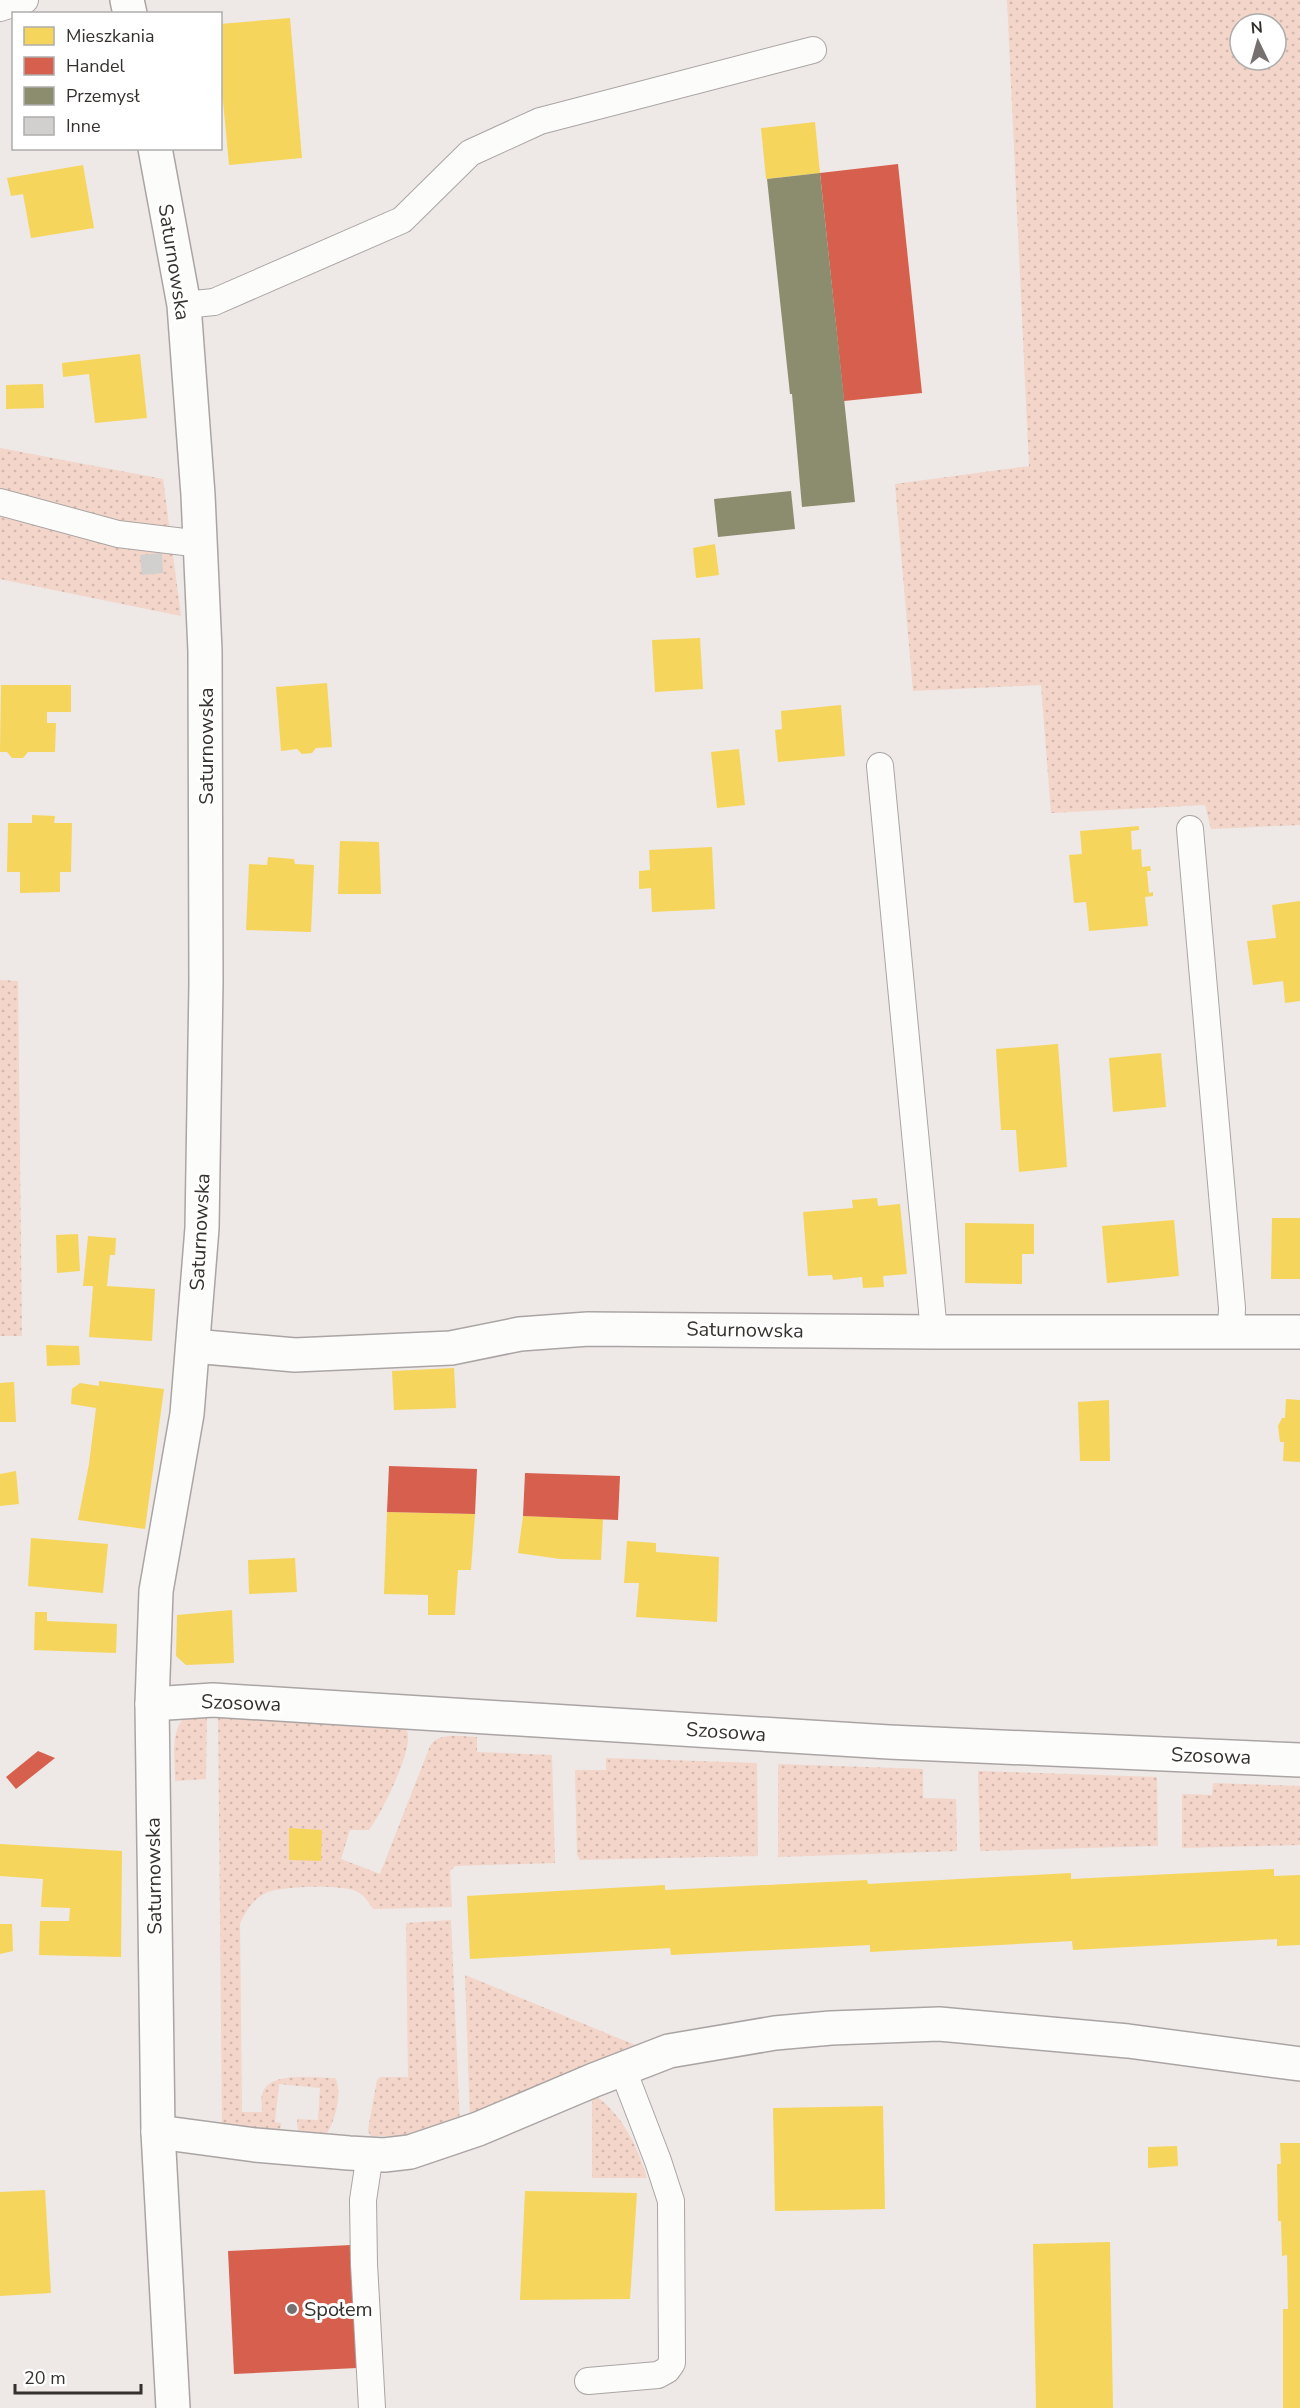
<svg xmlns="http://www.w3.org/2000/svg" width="1300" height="2408" font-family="'Nunito Sans',sans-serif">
<defs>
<pattern id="grass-dots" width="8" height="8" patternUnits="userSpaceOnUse" patternTransform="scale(1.5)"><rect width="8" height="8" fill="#f3d5c9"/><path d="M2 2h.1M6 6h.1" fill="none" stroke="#d1b7ad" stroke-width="1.8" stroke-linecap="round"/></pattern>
</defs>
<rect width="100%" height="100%" fill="#eee8e6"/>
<g fill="url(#grass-dots)" fill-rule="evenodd">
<path d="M1007,0H1300V825L1211,829L1205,805L1051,813L1041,685L913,691L895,484L1029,466ZM1240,24H1276V60H1240Z"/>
<path d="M0,448L163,479L181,616L0,579Z"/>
<path d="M0,980L18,981L22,1336H0Z"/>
<path d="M207,1710L206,1779L175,1781C175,1761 169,1727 188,1715C193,1712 201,1712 207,1710Z"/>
<path d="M218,1711L402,1723C405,1727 407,1730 408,1735C410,1756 382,1812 369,1830H350L341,1859L380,1874L430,1746C440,1731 461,1737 477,1737V1752L552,1755L555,1863L455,1866L450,1871L452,1907L373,1909C369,1903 365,1896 358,1892C344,1884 280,1886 266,1893C253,1899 245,1912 240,1924L242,2112H262C262,2105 260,2098 263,2092C270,2071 316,2078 335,2078C343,2091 335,2121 327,2133L298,2131L297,2119L318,2120L320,2088L279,2084L275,2122L281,2123L280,2130L222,2124Z"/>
<path d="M606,1758L757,1763L758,1856L580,1860L577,1855L575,1770H606Z"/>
<path d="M778,1764L923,1769V1798L956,1799L957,1851L778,1857Z"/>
<path d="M978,1771L1157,1777L1158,1846L980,1851Z"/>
<path d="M1213,1783L1300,1786V1845L1182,1848V1794L1212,1795Z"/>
<path d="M451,1920L460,2125L412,2136H371L368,2131L369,2124L377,2080L380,2077H408L406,1923Z"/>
<path d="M465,1975L645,2049L470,2121Z"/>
<path d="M592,2093C624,2116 635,2142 647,2178H592Z"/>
</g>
<g fill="#f6d55c">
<path d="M290,18L302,158L229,165L220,69V24Z"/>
<path d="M815,122L820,173L766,179L761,128Z"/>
<path d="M83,165L94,228L31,238L23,194L11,196L7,178Z"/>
<path d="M140,354L147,418L95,423L89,374L63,377L62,363Z"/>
<path d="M43,384L44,408L6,409V385Z"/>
<path d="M715,544L719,575L696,578L693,548Z"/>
<path d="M700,638L703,689L655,692L652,640Z"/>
<path d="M327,683L332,747L316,748L312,753L302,754L297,749L281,751L276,687Z"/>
<path d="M1,685H71V712H47V723H56L55,752H28L23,758H12L7,752H0Z"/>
<path d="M841,705L845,756L778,762L775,730L782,729L781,711Z"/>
<path d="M739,749L745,805L717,808L711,752Z"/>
<path d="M32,815L55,816L54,823H72L71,872H60V892L20,893V872H7L8,823H32Z"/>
<path d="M1139,826V830L1131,831L1132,850L1141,849L1142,867L1150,866L1151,871H1147L1149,893L1153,892V896L1145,897L1148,926L1089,931L1086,902L1074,903L1069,855L1082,854L1080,831Z"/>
<path d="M340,841L379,842L381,894H338Z"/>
<path d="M712,847L715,909L652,912L651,888L639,889V871L650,870L649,850Z"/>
<path d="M268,857L294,859L295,864L314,865L311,932L246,930L249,864L267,865Z"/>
<path d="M1300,901V1001L1285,1003L1283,981L1253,985L1247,941L1276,938L1272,905Z"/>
<path d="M1058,1044L1067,1167L1019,1172L1016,1130H1001L996,1049Z"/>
<path d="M1161,1053L1166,1107L1113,1112L1109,1058Z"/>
<path d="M877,1198L878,1206L900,1204L907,1274L883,1276L884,1287L863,1288L862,1277L833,1280L832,1275L808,1276L803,1212L853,1208L852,1200Z"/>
<path d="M1272,1218H1300V1279H1271Z"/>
<path d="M1174,1220L1179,1276L1107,1283L1102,1226Z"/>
<path d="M965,1223L1034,1224V1254H1022V1284L965,1283Z"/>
<path d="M78,1234L80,1271L57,1273L56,1235Z"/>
<path d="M88,1236L116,1238L115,1255H110L107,1286L155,1289L152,1341L89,1337L93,1286H83Z"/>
<path d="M46,1345L79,1346L80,1365L47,1366Z"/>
<path d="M454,1368L456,1408L394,1410L392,1371Z"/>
<path d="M99,1381L164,1389L145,1529L78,1520L89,1464L96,1408L71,1404L72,1389L80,1383L99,1386Z"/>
<path d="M14,1382L16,1422H0V1383Z"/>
<path d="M1286,1399L1300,1400V1462L1283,1461L1284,1442H1280L1278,1426L1282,1418H1285Z"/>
<path d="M1109,1400L1110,1461H1080L1078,1402Z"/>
<path d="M16,1471L19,1504L0,1506V1474Z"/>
<path d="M387,1512L475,1514L471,1570H458L455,1615H428V1595L384,1594Z"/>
<path d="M523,1516L603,1519L601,1560L560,1559L518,1553Z"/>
<path d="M31,1538L108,1544L103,1593L28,1586Z"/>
<path d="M627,1541L656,1543V1552L719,1557L717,1622L636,1617L639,1583H624Z"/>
<path d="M295,1558L297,1592L249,1594L248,1560Z"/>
<path d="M232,1610L234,1663L186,1665L176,1656L177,1615Z"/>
<path d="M35,1612H47V1621L117,1624L116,1653L34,1650Z"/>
<path d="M289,1828L322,1830L321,1861L289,1860Z"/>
<path d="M0,1844L122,1851L121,1957L39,1955L40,1921H69L70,1908L41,1907L43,1879L0,1876Z"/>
<path d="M1274,1869V1876L1300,1875V1945L1277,1946V1939L1073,1950L1072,1941L870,1952V1945L671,1955L670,1948L470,1959L467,1896L665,1885V1890L867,1880L868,1884L1071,1873V1879Z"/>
<path d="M0,1924H12L13,1951L0,1954Z"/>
<path d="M883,2106L885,2209L775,2211L773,2108Z"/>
<path d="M1280,2143H1300V2408H1283V2309H1288L1287,2255L1282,2256L1281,2221H1278L1277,2164H1281Z"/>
<path d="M1177,2146L1178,2166L1148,2168V2147Z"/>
<path d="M45,2190L51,2293L0,2296V2192Z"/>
<path d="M525,2191L637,2193L630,2299L520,2300Z"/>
<path d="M1110,2242L1113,2408H1036L1033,2244Z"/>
</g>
<g fill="#d6604d">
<path d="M898,164L922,393L844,401L820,173Z"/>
<path d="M389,1466L477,1469L475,1514L387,1512Z"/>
<path d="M525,1473L620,1476L618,1520L523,1516Z"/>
<path d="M38,1751L55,1758L16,1789L6,1777Z"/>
<path d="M351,2245L357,2368L234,2374L228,2251Z"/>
</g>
<g fill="#8c8c6e">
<path d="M820,173L855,502L802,507L792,394H790L767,179Z"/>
<path d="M791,491L795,529L718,537L714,499Z"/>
</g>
<path fill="#d1d0cf" d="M162,553L163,573L142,575L140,555Z"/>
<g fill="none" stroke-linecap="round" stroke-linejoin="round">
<g stroke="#aaa5a4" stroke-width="28">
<g id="lane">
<path d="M0,8L25,0"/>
<path d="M184,305L214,302L402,220L470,153L540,121L813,50"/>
<path d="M0,502L118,534L201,544"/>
<path d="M880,766L934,1332"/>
<path d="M1190,829L1232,1308L1231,1332"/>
<path d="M370,2154L363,2200L364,2264L372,2408"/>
<path d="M588,2381L658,2375L667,2370L672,2363L671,2201L658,2161L623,2070"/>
</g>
</g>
<g stroke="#aaa5a4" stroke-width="36">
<g id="street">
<path d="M193,1346L295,1355L451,1348L520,1334L588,1329L934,1332H1300"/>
<path d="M152,1704L213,1700L889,1742L1300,1760"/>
<path d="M158,2132L255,2145L349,2153L384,2155L410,2152L478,2129L594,2080L669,2051L775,2033L831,2028L939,2024L1128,2041L1300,2064"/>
</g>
</g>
<g stroke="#aaa5a4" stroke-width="36">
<g id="secondary">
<path d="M127,0L130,14"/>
<path d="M155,148L184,305L198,495L205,651L206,983L202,1228L187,1414L156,1591L152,1704L158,2132L173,2408"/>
</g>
</g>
<use href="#lane" stroke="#fcfcfb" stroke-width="26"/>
<use href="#street" stroke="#fcfcfb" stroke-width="33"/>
<use href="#secondary" stroke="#fcfcfb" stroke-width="33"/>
</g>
<circle fill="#76716f" stroke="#fff" stroke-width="2" cx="292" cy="2309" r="6"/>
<g text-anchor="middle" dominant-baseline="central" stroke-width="6" stroke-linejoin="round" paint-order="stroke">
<g font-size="20" fill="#35312f" stroke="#fff">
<text transform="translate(174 262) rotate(81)">Saturnowska</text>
<text transform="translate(206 746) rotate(-90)">Saturnowska</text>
<text transform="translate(200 1232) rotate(-87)">Saturnowska</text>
<text transform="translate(745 1330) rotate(1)">Saturnowska</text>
<text transform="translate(241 1703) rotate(2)">Szosowa</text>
<text transform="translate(726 1732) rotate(4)">Szosowa</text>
<text transform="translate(1211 1756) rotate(2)">Szosowa</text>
<text transform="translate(154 1876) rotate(-91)">Saturnowska</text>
</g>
<g font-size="20" fill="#35312f" stroke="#fff" text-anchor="start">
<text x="304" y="2309">Społem</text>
</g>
</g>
<rect x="12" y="12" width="210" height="138" fill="#ffffff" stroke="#aeadac" stroke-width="1.5"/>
<rect x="24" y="27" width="30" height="18" fill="#f6d55c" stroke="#aeadac" stroke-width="1.5"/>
<text x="66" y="42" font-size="18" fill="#35312f">Mieszkania</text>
<rect x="24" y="57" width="30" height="18" fill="#d6604d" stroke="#aeadac" stroke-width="1.5"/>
<text x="66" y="72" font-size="18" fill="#35312f">Handel</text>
<rect x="24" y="87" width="30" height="18" fill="#8c8c6e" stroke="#aeadac" stroke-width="1.5"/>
<text x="66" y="102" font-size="18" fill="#35312f">Przemysł</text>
<rect x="24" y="117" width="30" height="18" fill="#d1d0cf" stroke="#aeadac" stroke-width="1.5"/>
<text x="66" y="132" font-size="18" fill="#35312f">Inne</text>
<g transform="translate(1258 42) rotate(355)"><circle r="28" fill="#ffffff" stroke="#aeadac" stroke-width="1.5"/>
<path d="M0-4.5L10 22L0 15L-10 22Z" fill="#76716f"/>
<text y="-9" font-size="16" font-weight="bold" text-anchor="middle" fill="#35312f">N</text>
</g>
<path d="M15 2384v9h126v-9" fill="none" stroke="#35312f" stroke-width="3"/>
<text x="24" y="2384" font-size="18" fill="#35312f" stroke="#ffffff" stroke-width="4.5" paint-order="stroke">20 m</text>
</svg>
